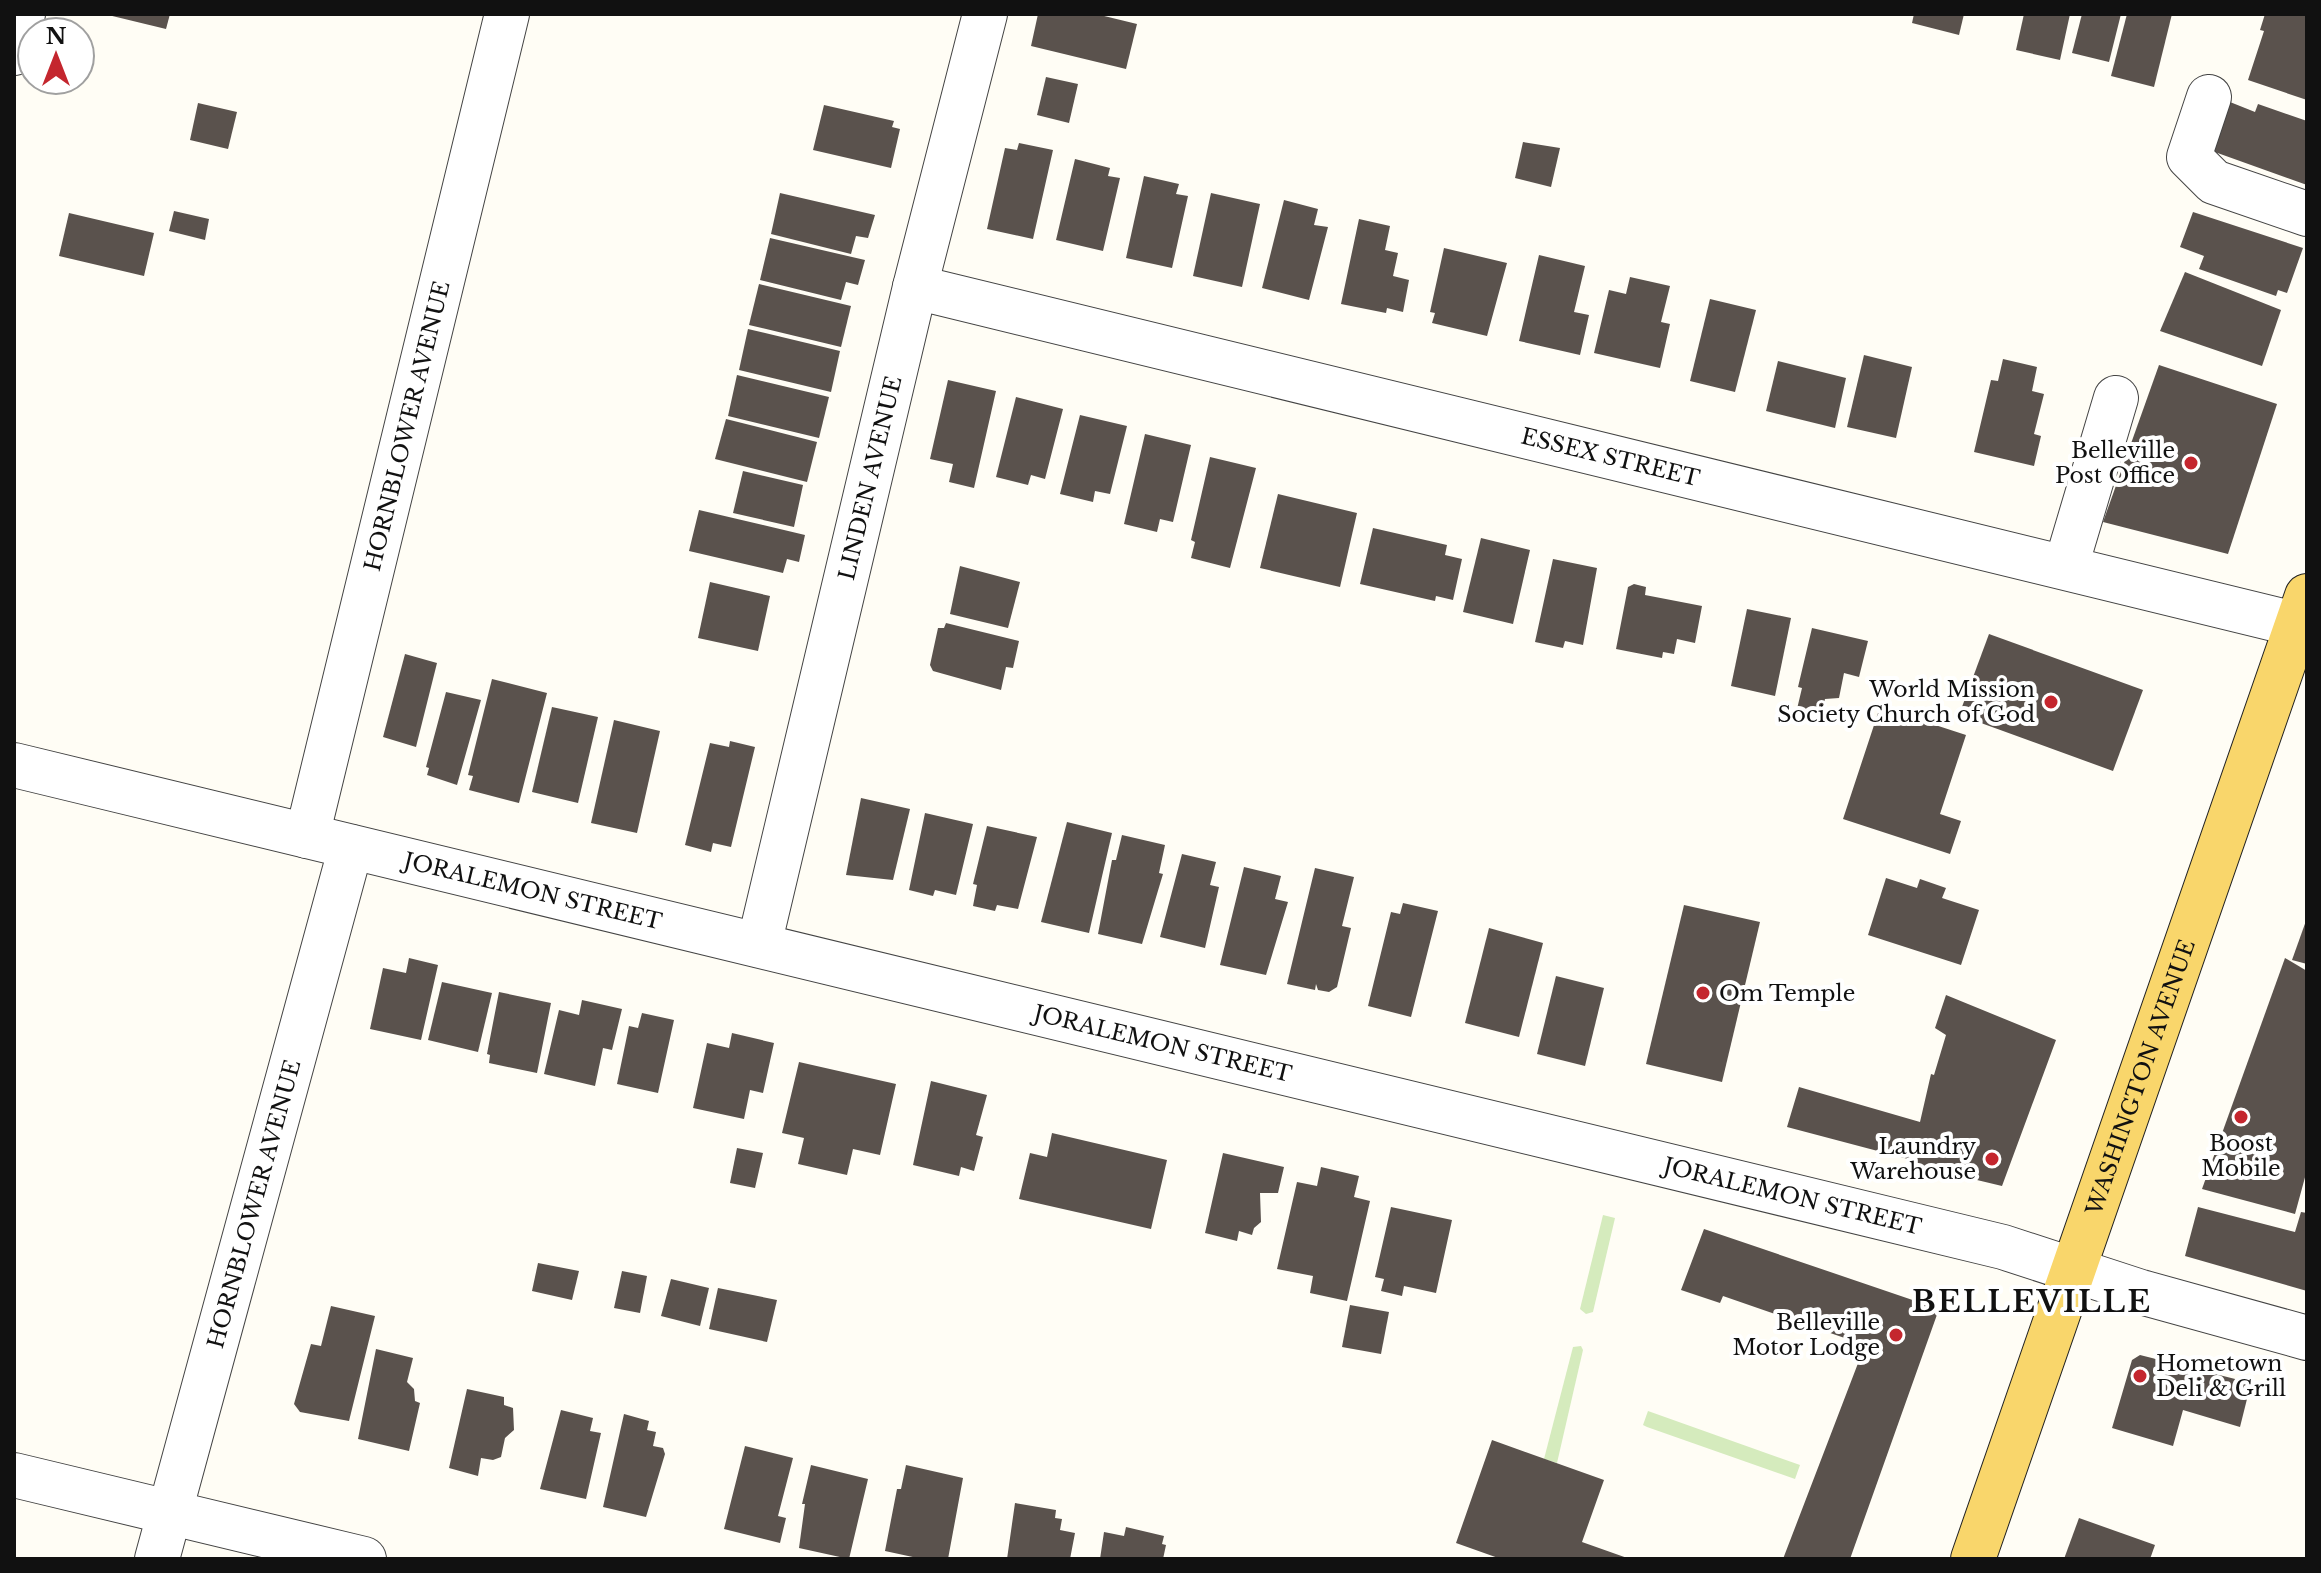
<svg xmlns="http://www.w3.org/2000/svg" width="2321" height="1573" font-family="'Libre Baskerville',serif">
<rect width="100%" height="100%" fill="#fffdf5"/>
<g fill="#d5ebbd">
<path d="M1603,1215L1615,1218L1593,1312L1586,1314L1580,1309Z"/>
<path d="M1581,1346L1583,1350L1557,1463L1544,1459L1573,1347Z"/>
<path d="M1648,1411L1800,1465L1795,1479L1647,1427L1643,1425Z"/>
</g>
<g fill="#5a524d">
<path d="M104,14H170L166,29Z"/>
<path d="M1038,14H1096L1137,24L1126,69L1031,46Z"/>
<path d="M1914,14H1964L1959,35L1912,23Z"/>
<path d="M2024,14H2070L2060,60L2016,50Z"/>
<path d="M2082,14H2121L2109,62L2072,53Z"/>
<path d="M2127,14H2172L2154,87L2111,76Z"/>
<path d="M2265,14H2307V100L2248,80L2264,31L2260,30Z"/>
<path d="M1046,77L1078,84L1069,123L1037,115Z"/>
<path d="M2230,102L2255,112L2258,104L2307,121V185L2212,151Z"/>
<path d="M198,103L237,112L228,149L190,140Z"/>
<path d="M824,105L894,121L892,127L900,129L891,168L813,150Z"/>
<path d="M1523,142L1560,148L1551,187L1515,178Z"/>
<path d="M1019,143L1053,150L1033,239L987,229L1005,148L1017,150Z"/>
<path d="M1075,159L1110,168L1108,176L1120,178L1103,251L1056,240Z"/>
<path d="M1144,176L1179,184L1176,194L1188,196L1172,268L1126,258Z"/>
<path d="M780,193L875,215L868,238L856,236L851,254L771,234Z"/>
<path d="M1211,193L1260,204L1242,287L1193,276Z"/>
<path d="M1284,200L1318,209L1314,225L1328,227L1309,300L1262,288Z"/>
<path d="M174,211L209,219L205,240L169,231Z"/>
<path d="M2193,212L2303,248L2287,293L2278,290L2276,296L2199,269L2204,256L2180,247Z"/>
<path d="M69,213L154,233L144,276L59,256Z"/>
<path d="M1359,219L1390,226L1385,250L1398,253L1393,276L1409,280L1403,312L1387,308L1386,313L1341,304Z"/>
<path d="M770,238L865,260L858,285L846,282L841,300L760,280Z"/>
<path d="M1444,248L1507,263L1487,336L1432,323L1435,313L1430,312Z"/>
<path d="M1539,255L1585,266L1574,312L1589,315L1580,355L1519,341Z"/>
<path d="M2185,272L2281,310L2262,366L2160,331Z"/>
<path d="M1630,277L1670,286L1661,322L1670,324L1660,368L1594,353L1609,290L1626,294Z"/>
<path d="M759,284L851,306L841,347L749,325Z"/>
<path d="M1710,299L1756,310L1735,392L1690,381Z"/>
<path d="M748,329L840,351L831,392L739,370Z"/>
<path d="M1864,355L1912,367L1896,438L1847,427Z"/>
<path d="M2003,359L2037,367L2032,391L2044,394L2034,434L2041,436L2034,466L1974,452L1991,380L1998,381Z"/>
<path d="M1778,361L1846,378L1835,428L1766,411Z"/>
<path d="M2159,365L2277,404L2228,554L2103,522Z"/>
<path d="M737,375L829,397L819,438L728,416Z"/>
<path d="M948,380L996,391L974,488L949,482L953,464L930,459Z"/>
<path d="M1016,397L1063,409L1045,479L1031,475L1028,485L996,477Z"/>
<path d="M1080,415L1127,426L1110,494L1095,491L1093,502L1060,494Z"/>
<path d="M726,419L817,442L807,482L715,459Z"/>
<path d="M1145,434L1191,445L1173,522L1160,519L1157,532L1124,524Z"/>
<path d="M1210,457L1256,468L1230,568L1191,558L1195,542L1191,540Z"/>
<path d="M743,471L803,485L794,527L733,513Z"/>
<path d="M1278,494L1357,513L1340,587L1260,568Z"/>
<path d="M699,510L805,535L799,562L787,559L783,573L689,551Z"/>
<path d="M1373,528L1447,545L1445,555L1462,559L1453,600L1436,596L1435,601L1360,584Z"/>
<path d="M1481,538L1530,550L1513,624L1463,612Z"/>
<path d="M1553,559L1597,568L1583,645L1565,641L1563,648L1535,642Z"/>
<path d="M960,566L1020,582L1008,628L950,614Z"/>
<path d="M710,582L770,596L758,651L698,638Z"/>
<path d="M1634,584L1646,587L1645,595L1702,606L1695,643L1677,639L1674,654L1663,652L1662,658L1616,649L1628,587Z"/>
<path d="M1747,609L1791,618L1775,696L1731,686Z"/>
<path d="M946,623L1019,641L1013,668L1006,667L1001,690L933,671L930,665L938,628H944Z"/>
<path d="M1812,628L1868,641L1859,677L1844,673L1839,698L1825,699L1821,714L1797,709L1802,688L1798,687Z"/>
<path d="M1989,634L2143,690L2113,771L1959,715Z"/>
<path d="M405,654L437,663L416,747L383,737Z"/>
<path d="M492,679L547,693L519,803L469,790L473,776L468,775Z"/>
<path d="M446,692L481,700L457,785L427,775L429,768L426,767Z"/>
<path d="M552,707L598,717L578,803L532,792Z"/>
<path d="M1880,707L1966,735L1940,814L1961,821L1950,854L1843,819Z"/>
<path d="M614,720L660,731L637,833L591,823Z"/>
<path d="M730,741L755,747L731,847L713,843L711,852L685,845L710,743L729,747Z"/>
<path d="M861,798L910,809L893,880L846,875Z"/>
<path d="M925,813L973,824L956,895L935,890L933,896L909,890Z"/>
<path d="M1067,822L1112,833L1089,933L1041,922Z"/>
<path d="M987,826L1037,837L1018,909L997,905L995,911L973,906L977,885L973,884Z"/>
<path d="M1122,835L1165,845L1159,873L1163,874L1142,944L1098,934L1112,860H1116Z"/>
<path d="M1182,854L1216,862L1210,885L1219,887L1205,948L1160,937Z"/>
<path d="M1244,867L1281,876L1275,899L1288,902L1266,975L1220,965Z"/>
<path d="M1315,868L1354,877L1342,926L1351,928L1337,987L1329,992L1318,990L1316,984L1315,990L1287,984Z"/>
<path d="M1886,878L1917,888L1920,879L1946,888L1942,898L1979,910L1961,965L1868,935Z"/>
<path d="M1403,903L1438,911L1411,1017L1368,1006L1391,912L1400,914Z"/>
<path d="M1684,905L1760,922L1722,1082L1646,1064Z"/>
<path d="M2307,918V964L2292,960Z"/>
<path d="M1489,928L1543,943L1519,1037L1465,1023Z"/>
<path d="M409,958L438,965L421,1040L370,1029L383,968L406,973Z"/>
<path d="M2285,958L2307,971V1170L2295,1214L2202,1189Z"/>
<path d="M1556,976L1604,988L1585,1066L1537,1054Z"/>
<path d="M442,982L492,993L478,1052L428,1040Z"/>
<path d="M499,992L551,1003L537,1073L489,1063L490,1055L487,1054Z"/>
<path d="M1946,995L2056,1040L2002,1186L1906,1163L1908,1159L1787,1127L1799,1087L1920,1122L1931,1074L1934,1075L1946,1035L1935,1028Z"/>
<path d="M582,1000L622,1009L612,1050L603,1048L595,1086L544,1074L559,1010L579,1015Z"/>
<path d="M642,1013L674,1020L658,1093L617,1084L629,1026L638,1028Z"/>
<path d="M732,1033L774,1043L763,1093L750,1090L744,1119L693,1108L707,1043L729,1048Z"/>
<path d="M799,1062L896,1084L880,1155L853,1149L847,1175L798,1164L804,1138L782,1133Z"/>
<path d="M931,1081L987,1095L976,1135L983,1137L974,1171L961,1167L959,1176L913,1165Z"/>
<path d="M1052,1133L1167,1160L1151,1229L1019,1199L1030,1153L1047,1157Z"/>
<path d="M737,1148L763,1153L755,1188L730,1183Z"/>
<path d="M1223,1153L1284,1167L1278,1193H1260L1261,1222L1254,1228L1252,1235L1239,1231L1237,1241L1205,1233Z"/>
<path d="M1321,1167L1359,1176L1354,1197L1370,1201L1347,1301L1310,1293L1313,1276L1277,1269L1297,1182L1317,1186Z"/>
<path d="M1391,1207L1452,1220L1436,1293L1404,1286L1402,1296L1381,1291L1384,1279L1375,1277Z"/>
<path d="M2198,1207L2295,1232L2301,1212L2307,1213V1291L2185,1256Z"/>
<path d="M1704,1229L1939,1309L1850,1559H1783L1865,1345L1723,1296L1720,1303L1681,1290Z"/>
<path d="M538,1263L579,1271L572,1300L532,1291Z"/>
<path d="M622,1271L647,1276L640,1313L614,1308Z"/>
<path d="M671,1279L709,1288L700,1326L661,1316Z"/>
<path d="M718,1288L777,1300L767,1342L709,1329Z"/>
<path d="M1350,1305L1389,1312L1381,1354L1342,1347Z"/>
<path d="M331,1306L375,1316L349,1421L300,1412L294,1404L311,1344L321,1346Z"/>
<path d="M376,1349L413,1358L407,1382L414,1389L415,1401L420,1403L409,1451L358,1439Z"/>
<path d="M2140,1355L2251,1383L2240,1427L2183,1410L2173,1446L2112,1428L2132,1360Z"/>
<path d="M467,1389L504,1397V1405L513,1408L514,1430L505,1438L501,1457L493,1460L481,1458L478,1476L449,1468Z"/>
<path d="M561,1410L593,1418L590,1431L601,1433L586,1499L540,1489Z"/>
<path d="M624,1414L649,1421L647,1430L656,1432L653,1446L663,1448L665,1454L646,1517L603,1507Z"/>
<path d="M1492,1440L1604,1480L1582,1542L1630,1559H1501L1456,1543Z"/>
<path d="M745,1446L793,1458L778,1516L786,1518L780,1543L724,1529Z"/>
<path d="M811,1465L868,1479L849,1559L799,1548L805,1504H802Z"/>
<path d="M906,1465L963,1478L948,1559H922L885,1551L897,1489H901Z"/>
<path d="M1015,1503L1056,1510L1055,1518L1062,1519L1060,1530L1075,1533L1070,1559H1007Z"/>
<path d="M2079,1518L2155,1545L2150,1559H2064Z"/>
<path d="M1126,1527L1164,1536L1162,1544L1166,1545L1163,1559H1100L1104,1532L1124,1536Z"/>
</g>
<g fill="none" stroke-linecap="round" stroke-linejoin="round">
<g stroke="#444" stroke-width="46">
<g id="minor">
<path d="M14,53L23,14"/>
<path d="M2209,97L2189,157L2214,182L2307,214"/>
<path id="s1" d="M915,287L2307,627"/>
<path d="M2066,566L2116,398"/>
<path id="s2" d="M14,765L2003,1247L2141,1292L2307,1338"/>
<path id="s3" d="M307,836L507,14"/>
<path id="s4" d="M759,945L915,287L985,14"/>
<path d="M14,1475L364,1559"/>
<path id="s5" d="M157,1559L351,847"/>
</g>
</g>
<g stroke="#222" stroke-width="46">
<g id="major">
<path id="s6" d="M1973,1559L2307,596"/>
</g>
</g>
<use href="#minor" stroke="#fff" stroke-width="44"/>
<use href="#major" stroke="#f9d66b" stroke-width="44"/>
</g>
<g fill="#c4262e" stroke="#fff" stroke-width="3">
<circle cx="2191" cy="463" r="8"/>
<circle cx="2051" cy="702" r="8"/>
<circle cx="1703" cy="993" r="8"/>
<circle cx="2241" cy="1117" r="8"/>
<circle cx="1992" cy="1159" r="8"/>
<circle cx="1896" cy="1335" r="8"/>
<circle cx="2140" cy="1376" r="8"/>
</g>
<g text-anchor="middle" dominant-baseline="central" stroke-width="8" stroke-linejoin="round" paint-order="stroke">
<g font-size="22" fill="#111" stroke="#fff">
<text stroke="none"><textPath href="#s3" startOffset="422">HORNBLOWER AVENUE</textPath></text>
<text stroke="none"><textPath href="#s1" startOffset="716">ESSEX STREET</textPath></text>
<text stroke="none"><textPath href="#s4" startOffset="480">LINDEN AVENUE</textPath></text>
<text stroke="none"><textPath href="#s2" startOffset="534">JORALEMON STREET</textPath></text>
<text stroke="none"><textPath href="#s2" startOffset="1182">JORALEMON STREET</textPath></text>
<text stroke="none"><textPath href="#s6" startOffset="510">WASHINGTON AVENUE</textPath></text>
<text stroke="none"><textPath href="#s2" startOffset="1830">JORALEMON STREET</textPath></text>
<text stroke="none"><textPath href="#s5" startOffset="368">HORNBLOWER AVENUE</textPath></text>
</g>
<g font-size="22" fill="#111" stroke="#fff" text-anchor="end">
<text x="2175" y="450">Belleville<tspan x="2175" dy="25">Post Office</tspan></text>
<text x="2035" y="689">World Mission<tspan x="2035" dy="25">Society Church of God</tspan></text>
<text x="1719" y="993" text-anchor="start">Om Temple</text>
<text x="2241" y="1143" text-anchor="middle">Boost<tspan x="2241" dy="25">Mobile</tspan></text>
<text x="1976" y="1146">Laundry<tspan x="1976" dy="25">Warehouse</tspan></text>
<text x="1880" y="1322">Belleville<tspan x="1880" dy="25">Motor Lodge</tspan></text>
<text x="2156" y="1363" text-anchor="start">Hometown<tspan x="2156" dy="25">Deli &amp; Grill</tspan></text>
</g>
<g font-size="30" font-weight="bold" letter-spacing="2" fill="#111" stroke="#fff">
<text x="2032" y="1301">BELLEVILLE</text>
</g>
</g>
<rect width="2321" height="1573" fill="none" stroke="#111111" stroke-width="32"/>
<g transform="translate(56 56)"><circle r="38" fill="#ffffff" stroke="#a0a0a0" stroke-width="2"/>
<path d="M0-6L14 30L0 20L-14 30Z" fill="#c4262e"/>
<text y="-12" font-size="22" font-weight="bold" text-anchor="middle" fill="#111111">N</text>
</g>
</svg>
